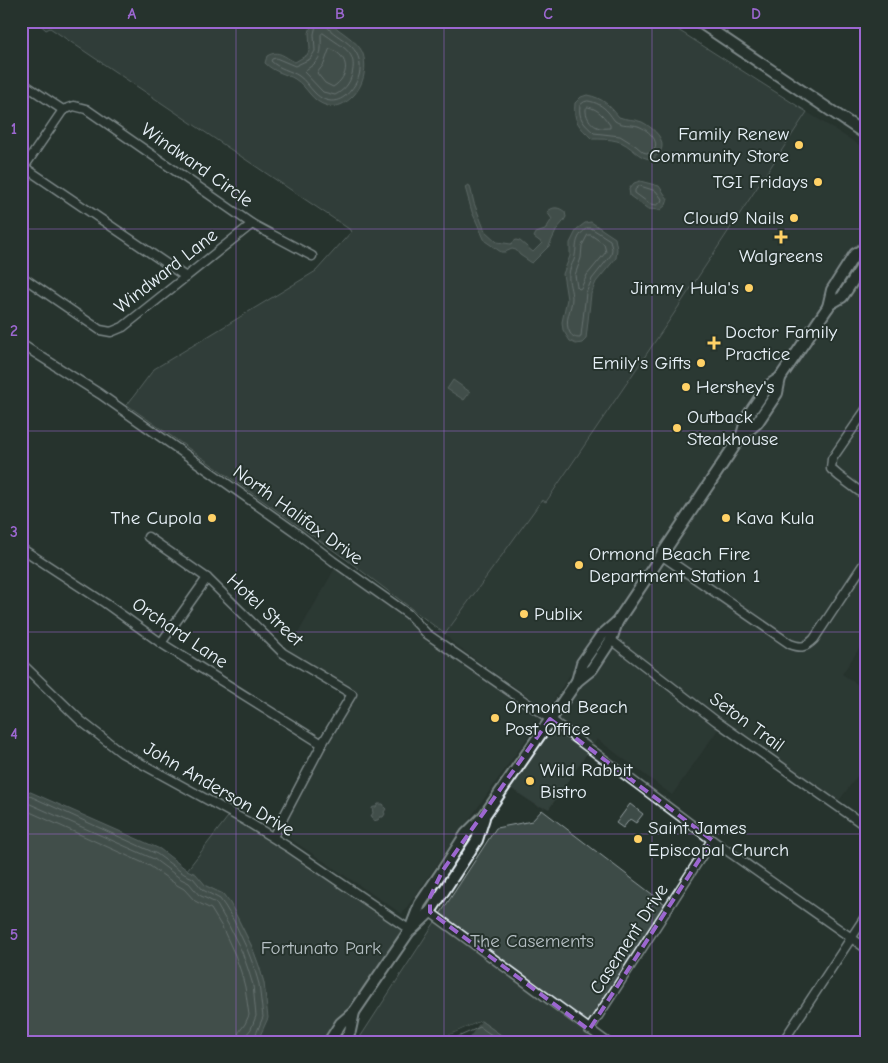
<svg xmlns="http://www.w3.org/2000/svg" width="888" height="1063" font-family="'Comic Neue',sans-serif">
<rect width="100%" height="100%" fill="#26332d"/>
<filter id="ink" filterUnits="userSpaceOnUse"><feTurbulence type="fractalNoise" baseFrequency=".02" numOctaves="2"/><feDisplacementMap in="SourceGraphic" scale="10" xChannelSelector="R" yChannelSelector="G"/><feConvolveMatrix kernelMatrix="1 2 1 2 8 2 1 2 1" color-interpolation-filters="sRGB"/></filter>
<g filter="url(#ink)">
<g fill="#333f3a">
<path d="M807,112L867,150V240L853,251L824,305L615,617L597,633L547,710L454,644L445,634L542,499L547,502L673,315Z"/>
<path d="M867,268V400L829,458V471L836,479L867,502V552L811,636L806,641L798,643L791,640L667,554L743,441L781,395L787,376L830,312H831L832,309Z"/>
<path d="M867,415V492L841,473L835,468L836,461Z"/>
<path d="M663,560L788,647L800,651L809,649L817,642L867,567V637L842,674L867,691V763L838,802L718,718L616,639L620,624Z"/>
<path d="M335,568L405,617L425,637L542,717L402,914L280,832L323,749L356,694L288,651Z"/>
<path d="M612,646L719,728L672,795L597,739L593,746L556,718L579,686H580L581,684Z"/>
<path d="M552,725L588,752L549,809L545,807L544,808L540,806L539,807L509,787Z"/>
</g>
<g fill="#3e4b47" stroke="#939ea0">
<path d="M36,21H664L807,112L673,315L546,502L542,500L445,634L347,560L127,405L154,369L316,271L352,231L50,28L46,30Z"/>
<path d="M630,804L643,814L636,823L630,819L623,828L616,823Z"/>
<path d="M542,810L665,904L585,1028L595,1037L592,1042H511L481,1021L434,1042H357L496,828L532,821Z"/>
<path d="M231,813L410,930L332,1042H268L266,1041L251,1042L259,1038L264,983L259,966L252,947L238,919L229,903L223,894L206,886L198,877L187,870Z"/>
</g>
<g fill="#636f6d" stroke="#98a3a5">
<path d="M311,21C316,21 322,20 326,21C331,22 337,29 342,32C350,38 360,45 363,54C366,63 365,76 361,84C356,96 342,109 328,106C310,101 309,88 295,79C285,73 275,73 265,63L267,56C279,49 284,57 295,62L307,55L310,49L309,33L312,23Z"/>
<path d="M587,95C603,98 609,105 619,117C626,120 635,119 642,122C650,126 663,136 662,146C662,151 657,156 653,159C638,160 631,144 617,141C610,139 600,139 592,139C579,126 573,122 575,103L581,97Z"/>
<path d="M640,181L659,186L668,199L666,205L660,210L648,209L630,196L629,189L634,183Z"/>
<path d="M468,185L470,186L474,203L485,231L497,242L511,244L516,240L520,241L533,252L542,243L534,237L536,233L545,230L552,219L547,212C553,206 559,207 565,212L566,217L563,222L557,229L549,246L532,263L520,255L516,250L512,249L505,252H501L485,241L472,212L465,187Z"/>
<path d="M591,222L615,238L617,249L616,258L596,282L591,294L586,339L582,343L576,344L570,341L563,330L562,322L567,299L563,274L570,256V243L577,229L585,223Z"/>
<path d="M453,380L470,392L464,400L447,389Z"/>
<path d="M21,785L26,790L160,849L187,870L196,874L206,886L223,894L230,903L252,947L259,966L264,983L268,1018L259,1038L251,1042H21Z"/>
<path d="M378,804H383L384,805V807L386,809L384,812L385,814L383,817H380L378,820H377L374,821L373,820L372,816H371L373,813L372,808L374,807H376Z"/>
<path d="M481,1021L511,1042H435Z"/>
</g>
<path fill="#26332d" d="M481,1021L466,1042H435L445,1037Z"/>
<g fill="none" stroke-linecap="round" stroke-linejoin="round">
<g stroke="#b3bdc0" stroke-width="1">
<path d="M317,21L314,34L315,51L310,59L295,66L276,58L272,59L271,61C279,69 290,70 299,76C305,80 309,87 315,93C327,105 341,103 351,90C357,83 361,74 360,65C358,39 327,37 325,21"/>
<path d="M323,33C327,36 332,39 336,42C350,51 356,58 352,74C350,84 343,91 335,95L323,92L304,72C307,68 311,67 314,64C323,56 321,45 321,35Z"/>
<path d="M331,49C350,57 350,76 333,87L325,83L317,73L324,64L329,50Z"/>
<path d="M588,101C596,102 603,106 608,112C610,114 613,119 615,121C622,126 631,124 638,126C649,130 664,144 650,154L643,152L636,146L620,136L594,133C584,124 578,119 580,105L584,102Z"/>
<path d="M588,107C599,109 604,117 610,125V128C607,128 600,129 597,127C590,124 585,115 586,109Z"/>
<path d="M640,186L656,191L662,199L661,202L657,205L650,204L635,193V190Z"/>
<path d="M587,228H591L610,240L612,249L611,255L592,279L586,293L581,336L580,338C575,338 573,337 570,333C563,321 572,310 572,298C572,291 568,282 569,275C569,270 572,264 574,260C578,245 573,239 587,228Z"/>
<path d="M588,235H591L604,244L606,252L587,275L581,288L579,289L577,287L575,275L581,258L582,246Z"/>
<path d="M21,792L157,854L184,874L193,878L203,890L220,899L225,906L234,921L247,949L254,967L259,984L263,1017L256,1034L251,1038V1042"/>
<path d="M21,800L154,859L181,879L189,883L199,895L216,903L228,924L242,952L248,969L253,985L256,1016L251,1029L246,1035L245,1042"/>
<path d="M21,808L150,866L177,885L184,889L195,901L211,909L222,927L235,955L241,972L245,987L249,1015L245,1024L239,1032L237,1042"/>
<path d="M447,1042L480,1027L502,1042"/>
</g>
<g stroke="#e8f1f8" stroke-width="11">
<g id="minor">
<path d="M21,82L63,110"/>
<path d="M63,110L74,106L86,109L252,224L312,256"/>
<path d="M24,167L186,277"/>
<path d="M22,170L63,110"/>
<path d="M21,276L100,330L111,332L123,327L252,224"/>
<path d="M21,344L100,394L294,531L333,561L408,614L427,634L550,719L712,840L867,949"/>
<path d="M867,408L832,459L831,469L839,476L867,497"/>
<path d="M148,537L207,578L283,653L352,694L322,744L273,837"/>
<path d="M21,548L105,603L161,643L322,744"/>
<path d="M661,555L790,644C801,648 805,648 814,639L867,559"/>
<path d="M611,640L716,721L867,827"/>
<path d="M161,643L207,578"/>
<path d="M21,663L81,721L122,753L246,821L288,847L410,930"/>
<path d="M430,912L607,1042"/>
<path d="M589,1030L712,840"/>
<path d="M784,1040L867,914"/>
</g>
</g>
<g stroke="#e8f1f8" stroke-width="14">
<g id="major">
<path d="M698,21L867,135"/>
<path d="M828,307L832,290L855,254L867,247"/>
<path d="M742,435L747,417L768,386L780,378L830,304L842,297L866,261V248"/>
<path d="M577,681L582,663L601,636L617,622L741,436L757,423L777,393L780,378"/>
<path d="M411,930L430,912L477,840L484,818"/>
<path d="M329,1042L341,1023L354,1012L410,930L420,904L443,870L466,834L484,816L577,681L592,669L611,640L617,622"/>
<path d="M344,1042L350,1031L354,1012"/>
</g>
</g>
<use href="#minor" stroke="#26332d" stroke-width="8"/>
<use href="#major" stroke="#26332d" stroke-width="10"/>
</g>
</g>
<path d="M0 0H888V1063H0ZM550,719L712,840L589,1030L430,912V897L443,870Z" fill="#26332d" fill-opacity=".55" fill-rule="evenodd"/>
<path fill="none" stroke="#9c67d0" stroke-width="4" stroke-dasharray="10 6" stroke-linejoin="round" d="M550,719L712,840L589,1030L430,912V897L443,870Z"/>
<path fill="none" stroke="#9c67d0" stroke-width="1" stroke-opacity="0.55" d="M236,21V1042M444,21V1042M652,21V1042M21,229H867M21,431H867M21,632H867M21,834H867"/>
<g fill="#ffd166" stroke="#26332d" stroke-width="2">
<circle cx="799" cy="145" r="5"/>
<circle cx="818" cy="182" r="5"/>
<circle cx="794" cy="218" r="5"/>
<path d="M778.5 229.5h5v5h5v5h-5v5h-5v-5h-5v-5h5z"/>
<circle cx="749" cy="288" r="5"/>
<path d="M711.5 335.5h5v5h5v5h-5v5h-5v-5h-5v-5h5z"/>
<circle cx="701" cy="363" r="5"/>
<circle cx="686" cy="387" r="5"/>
<circle cx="677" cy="428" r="5"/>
<circle cx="212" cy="518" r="5"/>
<circle cx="726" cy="518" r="5"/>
<circle cx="579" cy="565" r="5"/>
<circle cx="524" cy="614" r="5"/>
<circle cx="495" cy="718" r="5"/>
<circle cx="530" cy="781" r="5"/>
<circle cx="638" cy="839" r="5"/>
</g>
<g text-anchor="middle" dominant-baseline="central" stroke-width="4" stroke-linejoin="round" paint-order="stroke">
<g font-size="19" fill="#e8f1f8" stroke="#26332d" text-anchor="start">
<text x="789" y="134" text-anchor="end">Family Renew<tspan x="789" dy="22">Community Store</tspan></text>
<text x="808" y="182" text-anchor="end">TGI Fridays</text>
<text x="784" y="218" text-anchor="end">Cloud9 Nails</text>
<text x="781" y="256" text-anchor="middle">Walgreens</text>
<text x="739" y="288" text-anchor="end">Jimmy Hula's</text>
<text x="725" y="332">Doctor Family<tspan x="725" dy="22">Practice</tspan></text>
<text x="691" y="363" text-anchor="end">Emily's Gifts</text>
<text x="696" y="387">Hershey's</text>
<text x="687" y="417">Outback<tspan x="687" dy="22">Steakhouse</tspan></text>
<text x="202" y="518" text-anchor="end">The Cupola</text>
<text x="736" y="518">Kava Kula</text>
<text x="589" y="554">Ormond Beach Fire<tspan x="589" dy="22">Department Station 1</tspan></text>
<text x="534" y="614">Publix</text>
<text x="505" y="707">Ormond Beach<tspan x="505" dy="22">Post Office</tspan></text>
<text x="540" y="770">Wild Rabbit<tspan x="540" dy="22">Bistro</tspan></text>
<text x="648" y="828">Saint James<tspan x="648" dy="22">Episcopal Church</tspan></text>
</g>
<g font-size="19" fill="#e8f1f8" stroke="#26332d">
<text transform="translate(197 165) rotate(35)">Windward Circle</text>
<text transform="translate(166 271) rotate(-38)">Windward Lane</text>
<text transform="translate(298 515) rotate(36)">North Halifax Drive</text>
<text transform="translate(265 610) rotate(43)">Hotel Street</text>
<text transform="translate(180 633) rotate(34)">Orchard Lane</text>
<text transform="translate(747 722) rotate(36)">Seton Trail</text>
<text transform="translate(219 789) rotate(30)">John Anderson Drive</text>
<text transform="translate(629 939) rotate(-57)">Casement Drive</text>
</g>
<g font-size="19" fill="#b5bfc3" stroke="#26332d">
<text x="532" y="941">The Casements</text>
<text x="321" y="948">Fortunato Park</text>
</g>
</g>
<rect width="888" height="1063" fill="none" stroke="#26332d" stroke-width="55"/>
<rect x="28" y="28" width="832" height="1008" fill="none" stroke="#9c67d0" stroke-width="2"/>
<g font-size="16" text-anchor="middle" font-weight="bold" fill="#9c67d0">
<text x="132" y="19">A</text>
<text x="340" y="19">B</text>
<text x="548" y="19">C</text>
<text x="756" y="19">D</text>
<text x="14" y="134">1</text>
<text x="14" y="336">2</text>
<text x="14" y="537">3</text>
<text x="14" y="739">4</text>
<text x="14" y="940">5</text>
</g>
</svg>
